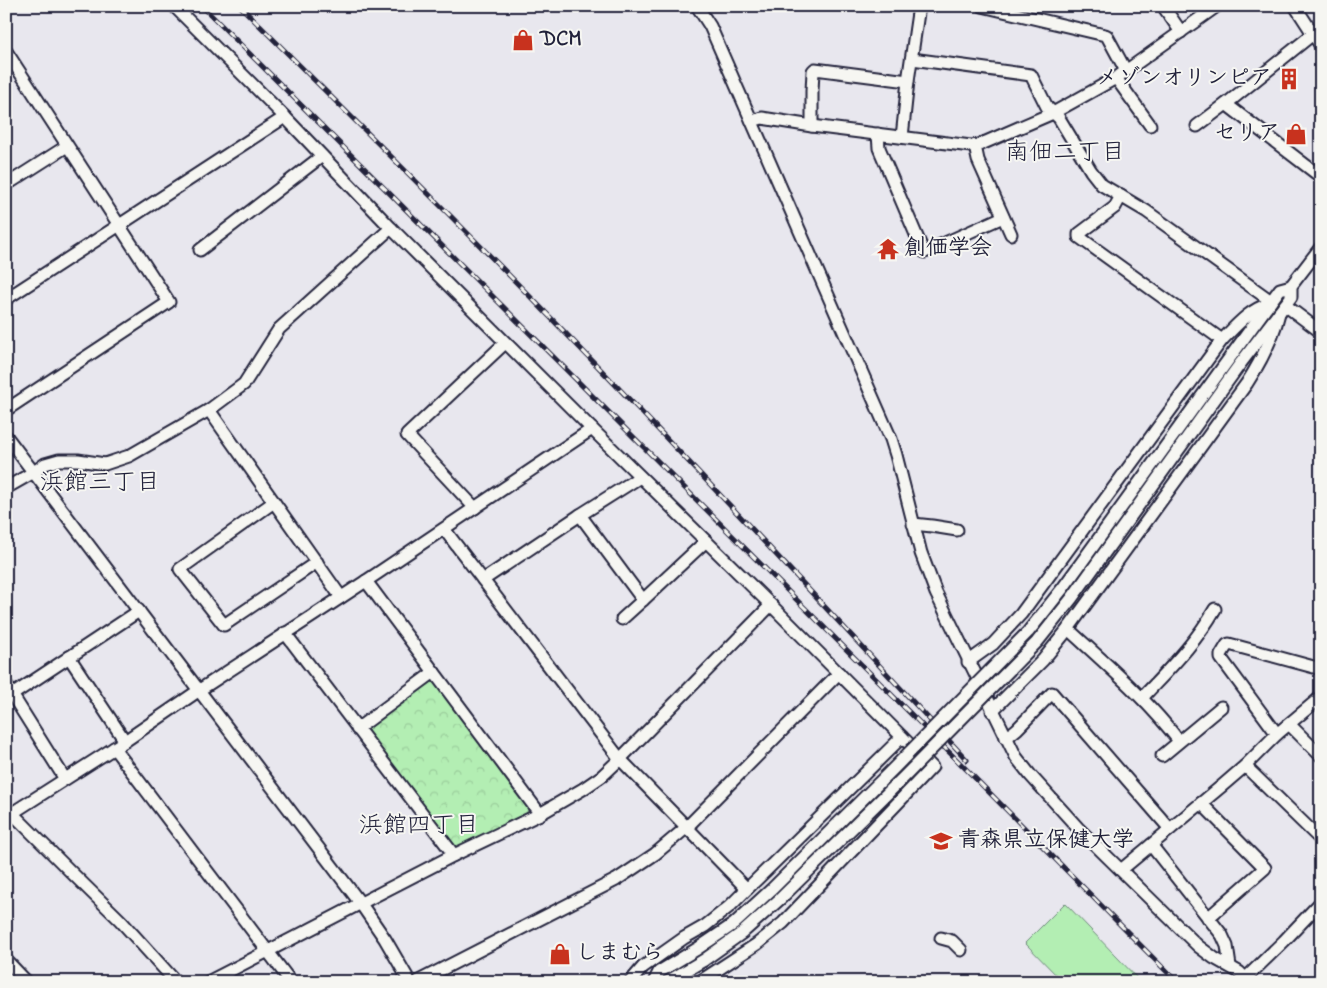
<svg xmlns="http://www.w3.org/2000/svg" width="1327" height="988" font-family="'Indie Flower','Klee One',sans-serif">
<defs>
<pattern id="forest-crowns" width="20" height="18" patternUnits="userSpaceOnUse" patternTransform="scale(1.25)"><rect width="20" height="18" fill="#b3eeb3"/><path d="M2 6a3 3 0 1 1 6 0M12 15a3 3 0 1 1 6 0" fill="none" stroke="#9acc9b"/></pattern>
</defs>
<rect width="100%" height="100%" fill="#e8e7ee"/>
<filter id="ink" filterUnits="userSpaceOnUse"><feTurbulence type="fractalNoise" baseFrequency=".02" numOctaves="2"/><feDisplacementMap in="SourceGraphic" scale="10" xChannelSelector="R" yChannelSelector="G"/><feConvolveMatrix kernelMatrix="1 2 1 2 8 2 1 2 1" color-interpolation-filters="sRGB"/></filter>
<g filter="url(#ink)">
<path fill="#b3eeb3" stroke="#6a8877" d="M1065,903L1141,982H1063L1025,943Z"/>
<path fill="url(#forest-crowns)" stroke="#6a8877" d="M429,681H434L528,807L527,813L460,848L454,845L368,733L369,726Z"/>
<g fill="none" stroke-linecap="round" stroke-linejoin="round">
<g stroke="#22223b" stroke-width="15">
<g id="minor">
<path d="M174,6L285,117L391,228L592,429L771,605L932,767L783,923L757,944L699,982"/>
<path d="M697,6L710,26L891,439L896,455L921,553L936,593L1016,757L1031,776L1078,828L1198,946L1214,958L1239,972L1249,982"/>
<path d="M982,6L1105,35L1107,36L1126,71"/>
<path d="M1163,6L1181,32"/>
<path d="M1295,6L1321,46"/>
<path d="M6,51L169,302L6,410"/>
<path d="M912,59L1031,75L1047,107L1059,118L1091,171L1102,185L1146,211L1271,301"/>
<path d="M1116,78L1150,125"/>
<path d="M1226,104L1321,177"/>
<path d="M752,121L762,118L812,126L971,146L979,145L1053,113L1116,78L1217,6"/>
<path d="M812,126V91L813,71L815,69L908,81"/>
<path d="M1197,126L1226,104L1313,34"/>
<path d="M878,134L879,148L923,251L925,252L1003,217"/>
<path d="M902,137L908,81L919,6"/>
<path d="M975,146L978,160L1011,234"/>
<path d="M6,185L67,146"/>
<path d="M1121,196L1115,207L1079,234V237L1222,340"/>
<path d="M200,250L322,156"/>
<path d="M6,299L285,117"/>
<path d="M1285,305L1321,332"/>
<path d="M1231,356L1280,289L1291,286"/>
<path d="M1240,364L1291,297V286L1321,247"/>
<path d="M209,410L341,597"/>
<path d="M6,436L361,904L385,939L410,982"/>
<path d="M6,488L34,472L45,464L59,460H78L105,464L129,456L209,410L244,384L279,329L391,228"/>
<path d="M274,502L180,569L224,625L317,562"/>
<path d="M475,508L407,435L505,343"/>
<path d="M580,515L643,600L706,541"/>
<path d="M913,524L932,526L957,530"/>
<path d="M444,529L620,759L747,889L902,737"/>
<path d="M483,580L580,515L640,477"/>
<path d="M366,581L540,814"/>
<path d="M622,619L643,600"/>
<path d="M1068,629C1107,665 1147,699 1179,741"/>
<path d="M285,633L454,855"/>
<path d="M69,657L125,741"/>
<path d="M968,662L993,644L1021,614L1222,340C1236,326 1249,310 1269,304"/>
<path d="M6,685L65,779"/>
<path d="M12,695L139,611"/>
<path d="M1142,698C1169,669 1195,644 1215,609"/>
<path d="M992,711L1043,660L1068,629L1247,383C1261,361 1273,339 1279,313"/>
<path d="M1289,724L1321,756"/>
<path d="M357,729L434,672"/>
<path d="M1277,734L1221,658V655L1227,645L1229,644L1321,669"/>
<path d="M1006,738L1017,729L1052,693L1170,829"/>
<path d="M114,748L291,982"/>
<path d="M1162,756L1221,707"/>
<path d="M1245,766L1321,840"/>
<path d="M1201,803L1265,868L1208,918"/>
<path d="M12,813L71,872L120,920L176,982"/>
<path d="M6,817L125,741L198,691L366,581L592,429"/>
<path d="M1151,845L1222,935L1227,946L1230,966"/>
<path d="M1121,870L1223,785L1245,766L1277,734L1321,697"/>
<path d="M941,938L952,941L961,950"/>
<path d="M6,960L27,982"/>
<path d="M1246,978L1284,941L1321,902"/>
<path d="M208,982L454,855L540,814L583,789L602,776L620,759L771,605"/>
<path d="M417,982L616,880L655,854L687,827L839,673"/>
<path d="M630,982L643,967L684,938L705,926L730,906L747,889"/>
<path d="M654,982L659,972L697,949"/>
<path d="M667,982L704,960"/>
</g>
</g>
<use href="#minor" stroke="#f6f6f2" stroke-width="11"/>
<g stroke="#22223b" stroke-width="5">
<g id="rail">
<path d="M202,6L968,771L1177,982"/>
<path d="M240,6C343,109 447,211 549,316C690,461 829,611 967,760"/>
</g>
</g>
<use href="#rail" stroke="#f6f6f2" stroke-width="3" stroke-dasharray="9" stroke-linecap="butt"/>
<g stroke="#22223b" stroke-width="15" stroke-linecap="butt">
<g id="minor-bridge">
<path d="M697,949L734,924L772,889L894,768L1028,632L1063,588L1231,356"/>
<path d="M704,960L742,933L780,899L903,778L1037,642L1072,598L1240,364"/>
</g>
</g>
<use href="#minor-bridge" stroke="#f6f6f2" stroke-width="11"/>
</g>
</g>
<defs>
<g id="shop-bare" transform="scale(1.725)"><path d="M-5-2.5h2.3a2.7 3.5 0 0 1 5.4 0H5L5.5 6h-11ZM-1.5-2.5h3a1.5 2.3 0 0 0-3 0Z" fill="#c8321e" stroke="#f6f6f2" stroke-width="2.5" paint-order="stroke"/></g>
<g id="building-bare" transform="scale(1.725)"><path d="M-4-6H4V6H1V3H-1V6H-4ZM-2.5-4.3h1.7v1.8h-1.7ZM.8-4.3h1.7v1.8H.8ZM-2.5-1h1.7V.8h-1.7ZM.8-1h1.7V.8H.8Z" fill="#c8321e" stroke="#f6f6f2" stroke-width="2.5" paint-order="stroke"/></g>
<g id="temple-bare" transform="scale(1.725)"><path d="M0-6L5-2H3V0L6.5 2.5H4V6H1.5V3h-3V6H-4V2.5H-6.5L-3 0V-2H-5Z" fill="#c8321e" stroke="#f6f6f2" stroke-width="2.5" paint-order="stroke"/></g>
<g id="university-bare" transform="scale(1.725)"><path d="M0-5L7-2L0 1L-7-2ZM-4 1L0 2.5L4 1V4Q0 6-4 4Z" fill="#c8321e" stroke="#f6f6f2" stroke-width="2.5" paint-order="stroke"/></g>
</defs>
<g fill-rule="evenodd">
<use href="#shop-bare" x="523" y="40"/>
<use href="#building-bare" x="1289" y="79"/>
<use href="#shop-bare" x="1296" y="134"/>
<use href="#temple-bare" x="888" y="249"/>
<use href="#university-bare" x="941" y="841"/>
<use href="#shop-bare" x="560" y="954"/>
</g>
<g text-anchor="middle" dominant-baseline="central" stroke-width="4" stroke-linejoin="round" paint-order="stroke">
<g font-size="22" font-weight="bold" fill="#22223b" stroke="#f6f6f2" text-anchor="start">
<text x="540" y="40">DCM</text>
<text x="1272" y="79" text-anchor="end">メゾンオリンピア</text>
<text x="1280" y="134" text-anchor="end">セリア</text>
<text x="904" y="249">創価学会</text>
<text x="958" y="841">青森県立保健大学</text>
<text x="576" y="954">しまむら</text>
</g>
<g font-size="24" fill="#22223b" stroke="#f6f6f2">
<text x="1065" y="153">南佃二丁目</text>
<text x="100" y="483">浜館三丁目</text>
<text x="419" y="826">浜館四丁目</text>
</g>
</g>
<rect width="1327" height="988" fill="none" stroke="#f6f6f2" stroke-width="25"/>
<rect x="12" y="12" width="1302" height="963" fill="none" stroke="#22223b" stroke-width="2" filter="url(#ink)"/>
</svg>
